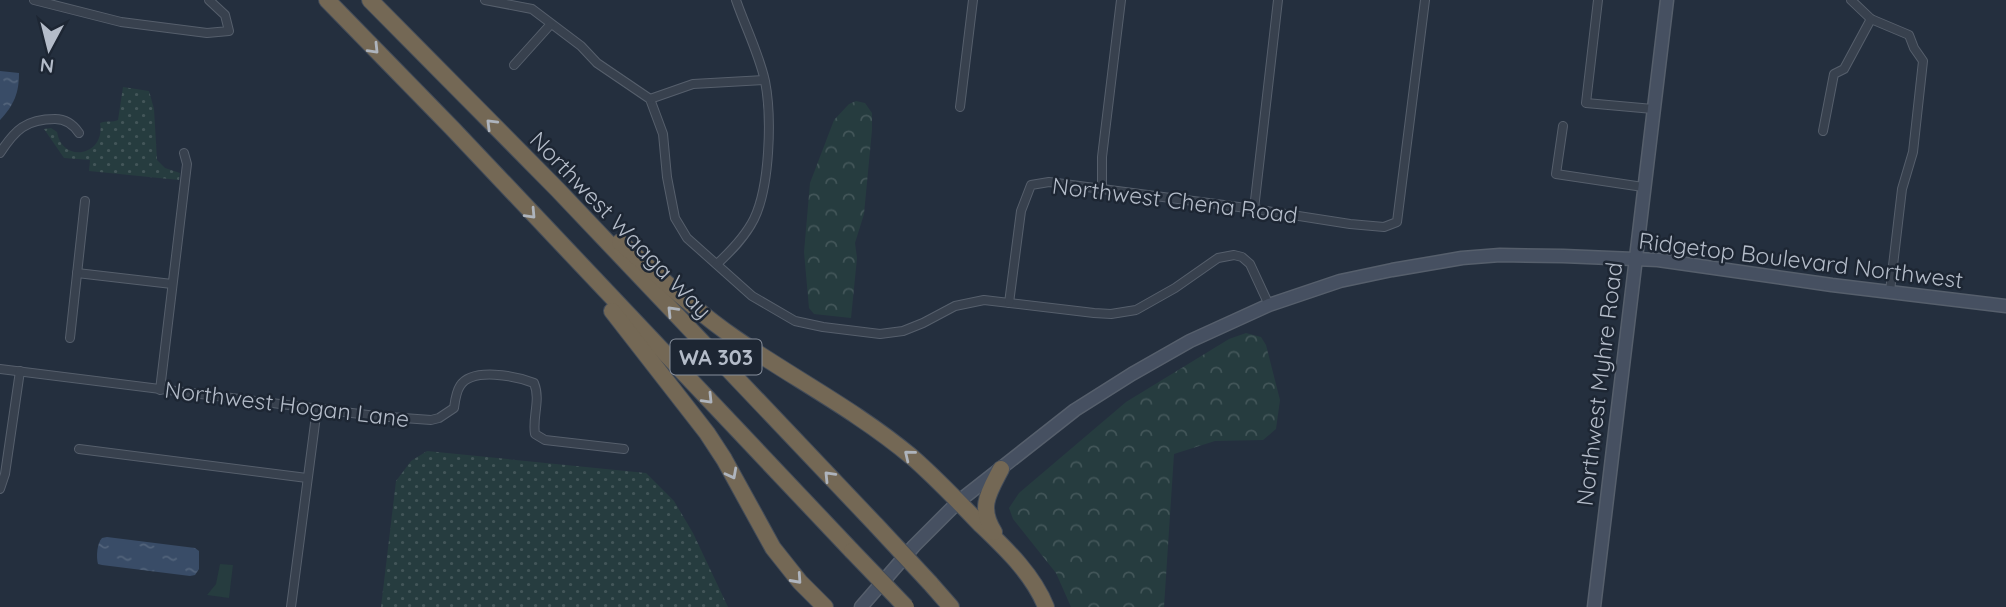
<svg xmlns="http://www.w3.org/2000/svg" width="2006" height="607" font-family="Quicksand,sans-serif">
<defs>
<pattern id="forest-crowns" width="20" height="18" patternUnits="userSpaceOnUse" patternTransform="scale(1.75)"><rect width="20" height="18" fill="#263c3f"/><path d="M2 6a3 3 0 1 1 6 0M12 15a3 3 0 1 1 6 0" fill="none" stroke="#435659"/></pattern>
<pattern id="park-dots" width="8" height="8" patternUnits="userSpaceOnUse" patternTransform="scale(1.75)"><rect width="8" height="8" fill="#263c3f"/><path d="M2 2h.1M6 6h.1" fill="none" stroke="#435659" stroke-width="1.8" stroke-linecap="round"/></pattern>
<pattern id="water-ripples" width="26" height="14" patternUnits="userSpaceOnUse" patternTransform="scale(1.75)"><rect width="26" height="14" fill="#394c67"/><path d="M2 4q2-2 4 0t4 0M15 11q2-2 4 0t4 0" fill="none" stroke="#53647b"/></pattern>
</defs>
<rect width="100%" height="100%" fill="#242f3e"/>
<path fill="#263c3f" d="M220,564L233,565L229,598L207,595L216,584Z"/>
<g fill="url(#forest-crowns)">
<path d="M856,101L865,103L872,113V130L864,214L855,243L857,258L851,318L814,314L809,308L804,252L810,183L834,120L849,104Z"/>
<path d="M1246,333L1261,337L1266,345L1280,400L1276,429L1263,440L1215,441L1174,454L1164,607H1071L1056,573L1013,519L1009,508L1019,493L1126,402L1229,339Z"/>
</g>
<g fill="url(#park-dots)">
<path d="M123,87L149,91L154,109L157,160L165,168L180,173L179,180L89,171L90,160L64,158L44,129L51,128L57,132C62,164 106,156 100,123C106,120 113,123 118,120Z"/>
<path d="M427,451L646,473L674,501L693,533L728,607H381L396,481L411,461Z"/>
</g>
<g fill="url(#water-ripples)">
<path d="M0,71L19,73C19,93 14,105 0,120Z"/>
<path d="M107,537L195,548L199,551V569L195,575L190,576L102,565L98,564C96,557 97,543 102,538Z"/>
</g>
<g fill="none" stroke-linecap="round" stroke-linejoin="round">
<g stroke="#565f6c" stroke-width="10">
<g id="street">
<path d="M34,0L121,22L207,33L229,31L225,15L209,0"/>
<path d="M485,0L532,9L581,46L597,63L650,99L663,134L667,177L675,218L687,238L752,296L795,321L823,327L880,334L903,331L923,323L955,306L984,300L1094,313L1111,314L1136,310L1175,288L1218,258L1234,255L1242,257L1250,264L1269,305"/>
<path d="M1598,0L1586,103L1653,109"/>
<path d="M1851,0L1871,19L1909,35L1914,48L1923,61L1913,152L1902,189L1890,291"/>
<path d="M514,65L550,25"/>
<path d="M650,99L693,84L764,80"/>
<path d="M960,107L973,0"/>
<path d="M1563,126L1556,174L1643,187"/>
<path d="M1823,131L1834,74L1844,69L1871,19"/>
<path d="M0,153C15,130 26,119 55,119C66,119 73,124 79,133"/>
<path d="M1102,188V157L1121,0"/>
<path d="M1254,209L1278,0"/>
<path d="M717,264C731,251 745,237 754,219C770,186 772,117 765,81C759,54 745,26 736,0"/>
<path d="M77,273L172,284"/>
<path d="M1009,303L1021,211L1031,185L1049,182L1254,209L1350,224L1384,227L1397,222L1425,0"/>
<path d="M70,338L85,201"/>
<path d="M0,369L376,416L431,420L439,418L454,408C455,401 456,392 460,386C472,367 516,376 534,383C541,400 532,417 535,434L545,440L624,449"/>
<path d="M160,390L187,164L184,153"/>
<path d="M79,449L307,478"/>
<path d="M0,489L5,474L20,371"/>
<path d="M291,607L317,408"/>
</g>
</g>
<g stroke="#565f6c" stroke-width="15">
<g id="secondary">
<path d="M861,607L914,546L958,502L1075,410L1132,374L1190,341L1269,305L1340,281L1392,270L1462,258L1500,255L1563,256L1658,260L1832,285L2006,306"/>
<path d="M1594,607L1667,0"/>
</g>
</g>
<g stroke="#434c59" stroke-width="18">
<g id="highway">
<path d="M327,0L452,128L852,551"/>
<path d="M370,0L557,189L876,525"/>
<path d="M620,242C657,274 694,310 735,338C793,378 857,411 912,457C936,478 958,501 980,524C1005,548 1033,574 1046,607"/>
<path d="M612,311L707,433L724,459L773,548L800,582L825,607"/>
<path d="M994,532C978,507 989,492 1001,469"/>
<path d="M930,583L951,607"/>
</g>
</g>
<use href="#street" stroke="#38414e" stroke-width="8"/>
<use href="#secondary" stroke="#465061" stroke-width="12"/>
<use href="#highway" stroke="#746855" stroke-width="16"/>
<g stroke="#434c59" stroke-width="18" stroke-linecap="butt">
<g id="highway-bridge">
<path d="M876,525L930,583"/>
<path d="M852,551L906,607"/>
</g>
</g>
<use href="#highway-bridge" stroke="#746855" stroke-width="16"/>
</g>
<defs><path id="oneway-chevron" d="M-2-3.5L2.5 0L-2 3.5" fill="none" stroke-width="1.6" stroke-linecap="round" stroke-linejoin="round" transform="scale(1.75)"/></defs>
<g stroke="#aeb4bd">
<use href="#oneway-chevron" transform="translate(374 49) rotate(46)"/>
<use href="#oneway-chevron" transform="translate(491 124) rotate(-135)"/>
<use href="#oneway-chevron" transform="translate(531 214) rotate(47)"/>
<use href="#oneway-chevron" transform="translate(672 311) rotate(-134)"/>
<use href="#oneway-chevron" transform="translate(708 399) rotate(46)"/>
<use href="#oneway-chevron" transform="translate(909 455) rotate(-141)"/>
<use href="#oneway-chevron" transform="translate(732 474) rotate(62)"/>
<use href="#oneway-chevron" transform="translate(829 476) rotate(-134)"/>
<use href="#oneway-chevron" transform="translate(797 579) rotate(48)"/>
</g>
<g text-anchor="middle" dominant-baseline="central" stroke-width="5" stroke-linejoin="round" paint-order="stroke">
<rect fill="#1d2633" stroke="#878f9c" stroke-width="2" x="670.5" y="339.5" width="91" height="35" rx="5"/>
<g font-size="21" font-weight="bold" fill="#b4bcc9">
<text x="716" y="357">WA 303</text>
</g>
<g font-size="23" fill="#b4bcc9" stroke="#1d2633">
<text transform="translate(1175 200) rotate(7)">Northwest Chena Road</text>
<text transform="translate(621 225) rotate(46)">Northwest Waaga Way</text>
<text transform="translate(1801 260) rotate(7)">Ridgetop Boulevard Northwest</text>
<text transform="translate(1599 384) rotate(-83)">Northwest Myhre Road</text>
<text transform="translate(287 404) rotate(7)">Northwest Hogan Lane</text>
</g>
</g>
<g transform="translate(49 49) rotate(187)" stroke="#1d2633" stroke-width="5" paint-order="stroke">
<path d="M0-5L12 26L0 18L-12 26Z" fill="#b4bcc9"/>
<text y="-10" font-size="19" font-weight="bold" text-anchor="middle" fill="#b4bcc9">N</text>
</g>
</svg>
